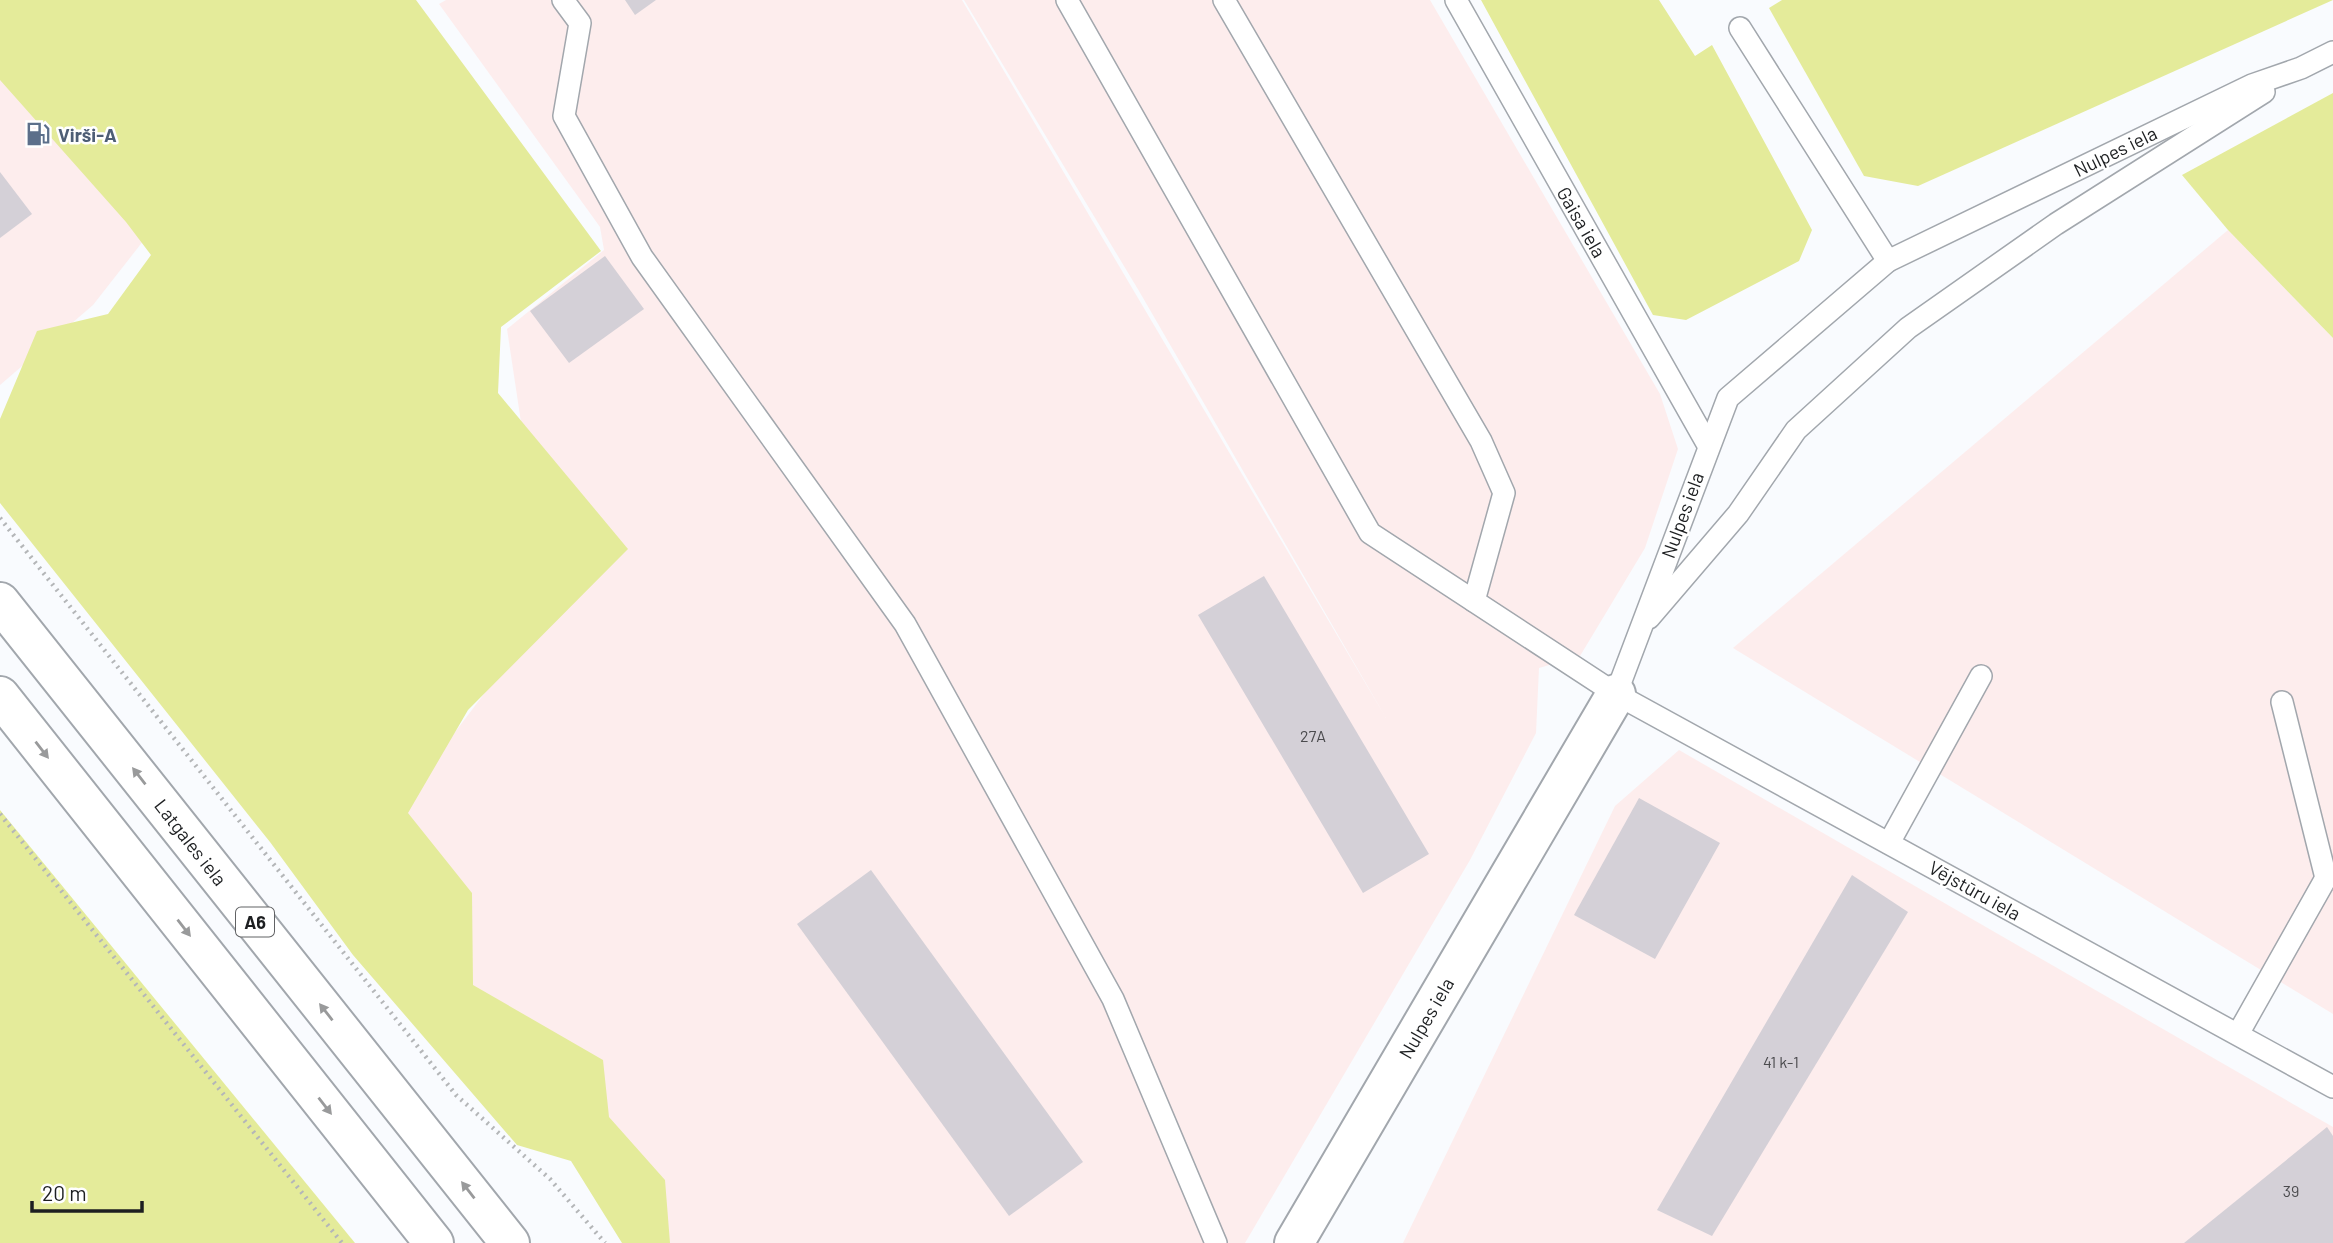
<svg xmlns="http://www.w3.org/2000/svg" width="2333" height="1243" font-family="Barlow,sans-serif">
<rect width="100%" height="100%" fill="#f9fbfe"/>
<g fill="#fdeded">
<path d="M446,0H962L1386,718L1139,291L964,0H1430L1660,394L1678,449L1645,548L1580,656L1539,668L1536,733L1470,860L1245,1243H652L350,871L549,608L507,329L604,250L600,227L439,4Z"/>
<path d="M0,37L151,231L93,305L0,385Z"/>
<path d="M2228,230L2333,338V1014L1733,648Z"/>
<path d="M1679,750L2333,1127V1243H1403L1615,806Z"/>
</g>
<g fill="#e4eb9a">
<path d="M0,0H416L601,251L501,327L498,393L628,549L468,710L408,813L472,893L473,985L603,1060L609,1117L665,1180L670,1243H622L571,1161L517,1145L353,955L270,842L0,503V419L37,331L108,314L151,255L126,222L0,80Z"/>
<path d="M1481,0H1659L1695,56L1712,45L1812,230L1799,261L1686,320L1653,315Z"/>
<path d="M1782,0H2333L1918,186L1864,176L1769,8Z"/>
<path d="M2333,93V338L2228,230L2182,175Z"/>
<path d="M0,810L355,1243H0Z"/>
</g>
<g fill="#d4d0d7">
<path d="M625,0H656L635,15Z"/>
<path d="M0,172L32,214L0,238Z"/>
<path d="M605,256L644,309L569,363L530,311Z"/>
<path d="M1264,576L1429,854L1363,893L1198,615Z"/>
<path d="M1639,798L1720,843L1655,959L1574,915Z"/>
<path d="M871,870L1083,1162L1009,1216L797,924Z"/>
<path d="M1852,875L1908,912L1712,1236L1657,1210Z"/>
<path d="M2327,1127L2333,1136V1243H2184Z"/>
</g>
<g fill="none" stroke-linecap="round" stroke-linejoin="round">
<g stroke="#a2a7ad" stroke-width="24">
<g id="service">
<path d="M563,0L580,23L564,116L642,257L905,624L1113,999L1216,1243"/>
<path d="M1067,0L1370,533L1616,694L2333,1087"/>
<path d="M1224,0L1481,441L1504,493L1474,601"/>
<path d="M1456,0L1708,445"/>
<path d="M1740,28L1888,261"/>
<path d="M1649,618L1738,514L1796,430L1908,328L2056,224L2264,92"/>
<path d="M1616,694L1728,398L1888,261L2252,85L2301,68L2333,52"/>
<path d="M2282,702L2326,878"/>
<path d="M1889,843L1981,676"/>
<path d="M2238,1034L2326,878L2333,877"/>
</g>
</g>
<g stroke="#a2a7ad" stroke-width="42">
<path id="minor" d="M1294,1243L1616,694"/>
</g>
<g stroke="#a2a7ad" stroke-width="42">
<g id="trunk">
<path d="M0,602L510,1243"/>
<path d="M0,696L434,1243"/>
</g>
</g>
<g stroke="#b4b6b8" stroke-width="4.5" stroke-dasharray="2 5" stroke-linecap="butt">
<path d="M0,518L456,1095L550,1179L605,1243"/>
<path d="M0,814L342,1243"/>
</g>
<use href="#service" stroke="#fff" stroke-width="21"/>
<use href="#minor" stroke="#fff" stroke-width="38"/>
<use href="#trunk" stroke="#fff" stroke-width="38"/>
</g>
<defs><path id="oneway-solid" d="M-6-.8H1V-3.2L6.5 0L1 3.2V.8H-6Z" transform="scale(1.75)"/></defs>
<g fill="#999a9b">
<use href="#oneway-solid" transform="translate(42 750) rotate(52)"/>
<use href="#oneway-solid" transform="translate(139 776) rotate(-128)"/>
<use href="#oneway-solid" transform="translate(184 928) rotate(52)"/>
<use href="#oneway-solid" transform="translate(326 1012) rotate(-128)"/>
<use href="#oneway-solid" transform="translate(325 1106) rotate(52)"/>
<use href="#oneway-solid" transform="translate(468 1190) rotate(-128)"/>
</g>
<defs>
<g id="fuel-bare" transform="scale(1.89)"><path d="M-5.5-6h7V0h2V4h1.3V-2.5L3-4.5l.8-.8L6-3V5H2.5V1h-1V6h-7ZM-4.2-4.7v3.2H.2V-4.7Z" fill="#5c6f8a" stroke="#fff" stroke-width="2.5" paint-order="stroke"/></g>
</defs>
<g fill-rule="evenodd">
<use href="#fuel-bare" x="38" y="134"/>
</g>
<g text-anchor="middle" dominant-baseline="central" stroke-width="5" stroke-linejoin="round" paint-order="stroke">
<g font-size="16" fill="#4b4b4e">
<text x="1313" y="735">27A</text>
<text x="1781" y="1061">41 k-1</text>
<text x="2291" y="1190">39</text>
</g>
<rect fill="#fff" stroke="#616264" stroke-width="2" x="236" y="907.5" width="38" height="29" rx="5"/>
<g font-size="18" font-weight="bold" fill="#1d1f21">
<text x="255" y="922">A6</text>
</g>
<g font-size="19" font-weight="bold" fill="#4e5e75" stroke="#fff" text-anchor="start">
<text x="58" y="134">Virši-A</text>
</g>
<g font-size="19" fill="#1d1f21" stroke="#fff">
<text transform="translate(2115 151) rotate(-26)">Nulpes iela</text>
<text transform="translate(1582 222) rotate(60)">Gaisa iela</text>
<text transform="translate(1682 515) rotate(-70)">Nulpes iela</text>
<text transform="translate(191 842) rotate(52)">Latgales iela</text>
<text transform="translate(1975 890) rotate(29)">Vējstūru iela</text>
<text transform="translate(1426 1018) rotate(-60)">Nulpes iela</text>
</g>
</g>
<path d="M32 1201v10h110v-10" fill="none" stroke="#1d1f21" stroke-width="3.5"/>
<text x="42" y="1201" font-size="21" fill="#1d1f21" stroke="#ffffff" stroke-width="5" paint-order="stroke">20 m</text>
</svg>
